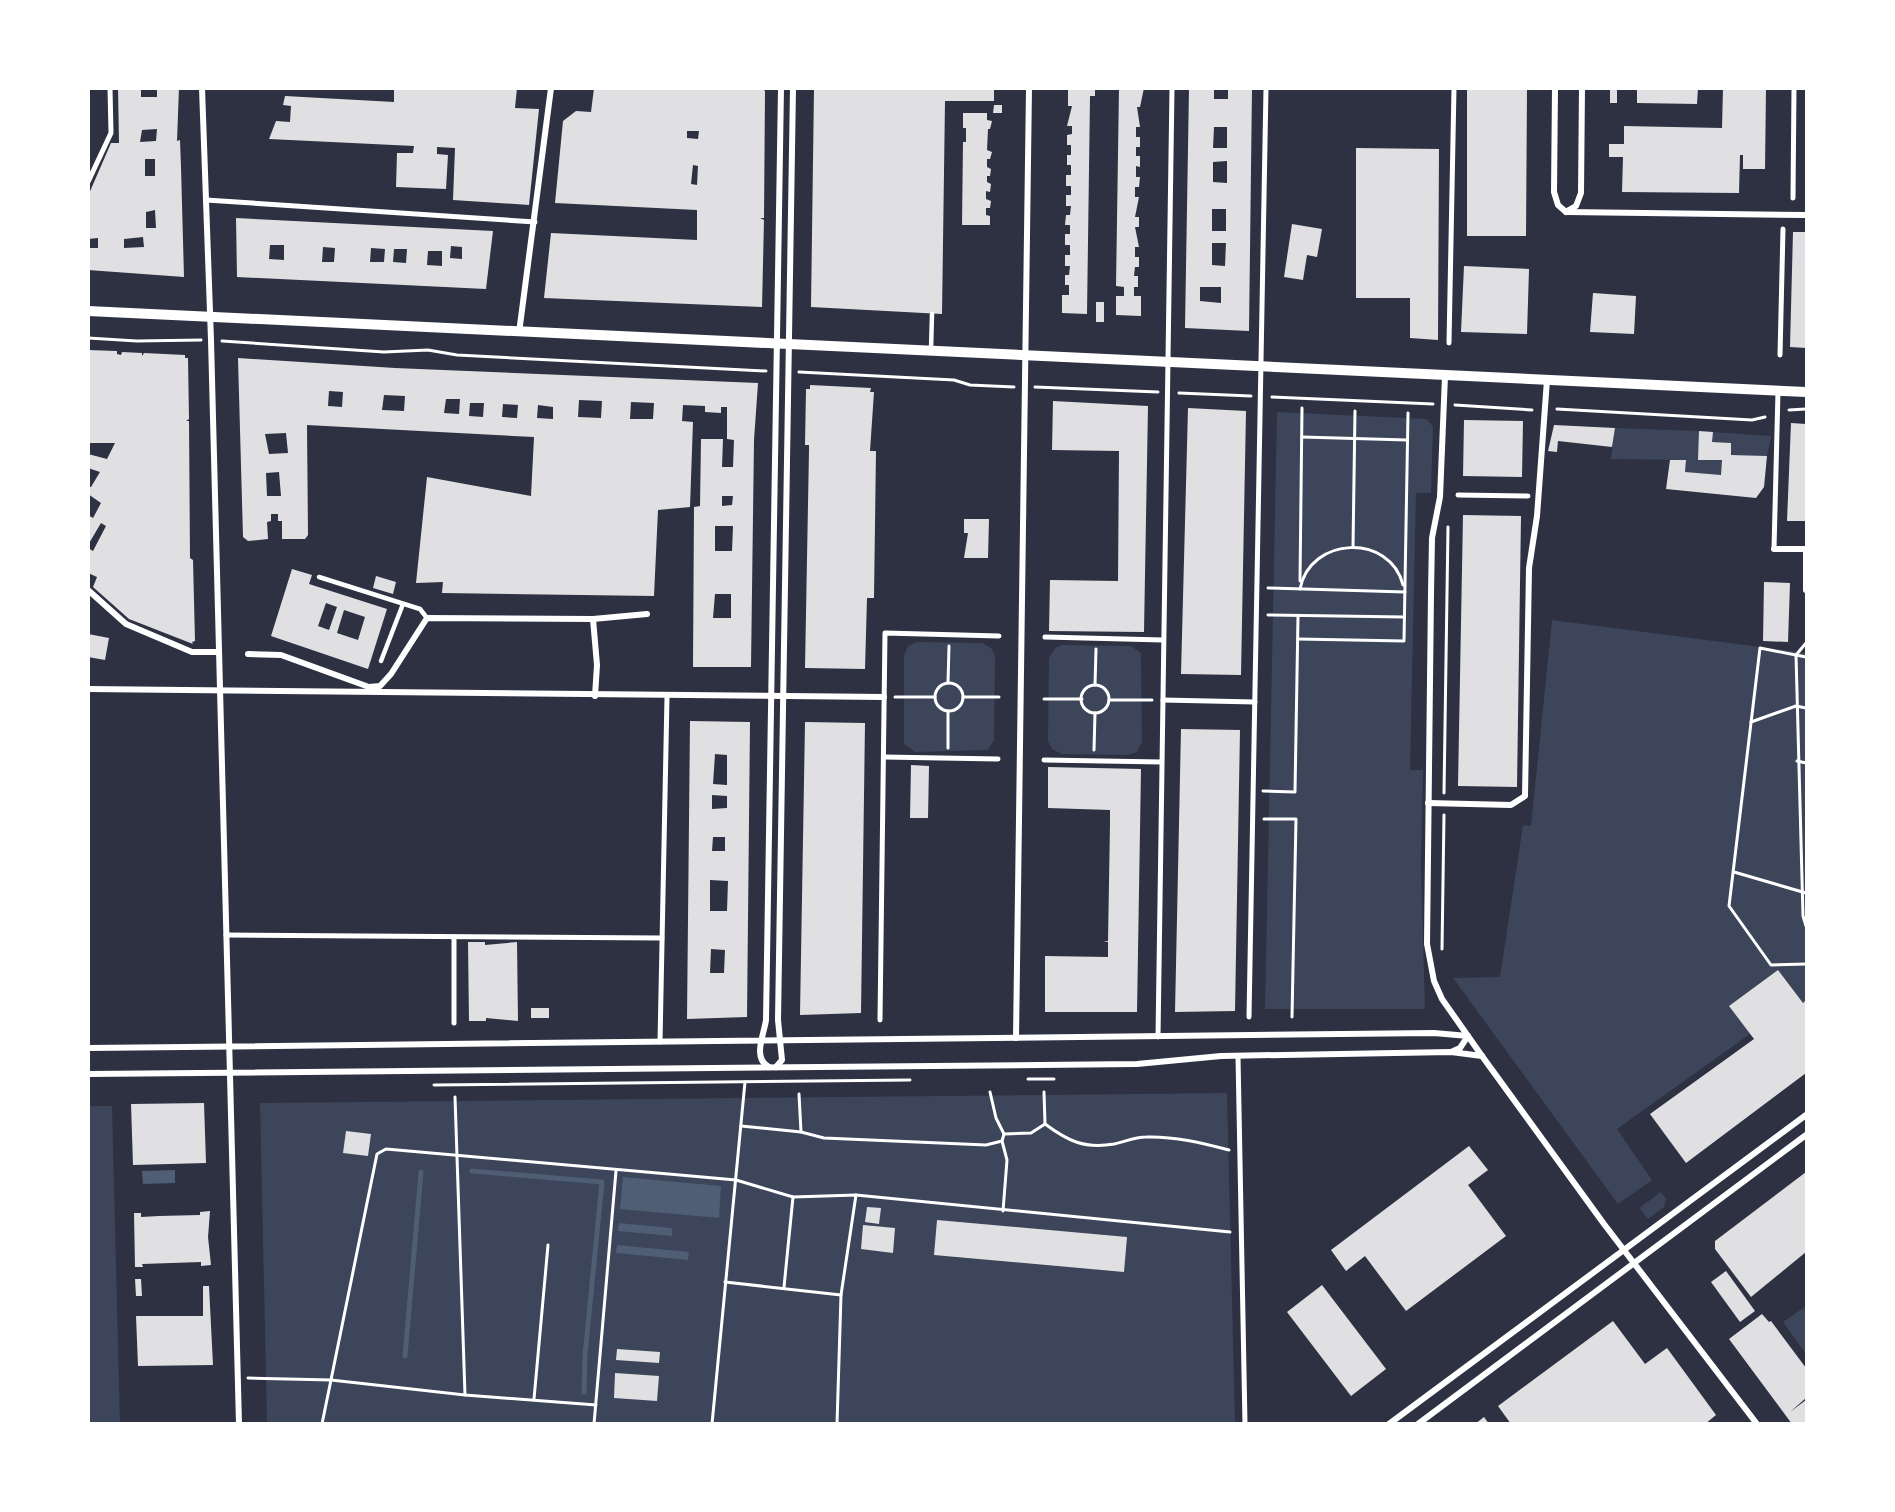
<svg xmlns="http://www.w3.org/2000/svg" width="1895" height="1512" font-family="Quicksand,sans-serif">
<rect width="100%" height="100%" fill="#2d3142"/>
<g fill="#3c4559">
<path d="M1277,412L1427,419L1433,427L1431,493H1416L1410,770H1423L1421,867L1425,1009H1265Z"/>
<path d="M1615,428L1699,431V460H1722L1721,475L1685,472L1686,460L1611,459Z"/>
<path d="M1713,432L1771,436L1767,456L1731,455V443L1712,442Z"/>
<path d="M1552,620L1806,653V1000L1803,1003L1778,970L1750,1034L1617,1129L1652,1180L1618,1204L1453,978L1500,977L1523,825L1531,826Z"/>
<path d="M917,642L982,643L991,648L995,656L994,740L988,750L915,752L904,744V656L908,646Z"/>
<path d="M1062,645L1131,646L1141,653L1142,742L1137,752L1128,755L1062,754L1052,749L1048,741L1049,658L1055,648Z"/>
<path d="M1227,1093L1235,1423H267L260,1103Z"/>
<path d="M89,1106H112L120,1423H89Z"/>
<path d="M1661,1192L1666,1199L1664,1207L1648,1219L1639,1208Z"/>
<path d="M1806,1306V1354L1783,1322Z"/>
</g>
<g fill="#4f5d75">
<path d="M175,1170V1183L143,1184L142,1171Z"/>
<path d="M623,1177L721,1186L719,1218L620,1209Z"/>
<path d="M619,1223L672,1228V1236L618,1231Z"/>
<path d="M617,1245L689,1252L688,1260L616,1253Z"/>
</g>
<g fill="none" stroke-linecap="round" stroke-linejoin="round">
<g stroke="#4f5d75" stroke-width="5">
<path d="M472,1171L602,1182L585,1355L584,1392"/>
<path d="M405,1356L421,1172"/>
</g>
</g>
<g fill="#e0e0e3" fill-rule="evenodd">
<path d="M118,88H141V97H157V88H179L177,141L180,140L181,167L184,277L88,270V248H98V238L88,239V196L111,143H119ZM157,129L156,141L140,142L142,130ZM145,159H155V176H145ZM155,210L156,228H146V212ZM143,237L144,247L124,248V239Z"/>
<path d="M394,88H517L515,108L539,109L529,205L453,200L455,148L437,147V154L448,155L446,189L396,187L397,153H413L414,146L269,139L276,121L290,122L291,106L283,105L285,96L394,102Z"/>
<path d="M594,88H762L765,91L764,218H760L764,220L762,307L544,298L551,233L697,240V210L555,203L563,121L576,111L591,112ZM687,131H699L698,139L687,138ZM693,165L698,166L697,185L691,184Z"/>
<path d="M814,88H994V101H945L942,314L811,307Z"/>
<path d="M1068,88H1095V96H1090L1087,314L1062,313V295H1069V285H1065V275H1069L1070,266H1065V255H1070V245H1065V234H1070V225H1065L1066,215H1070L1071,206H1066V195H1071V186H1066V175H1071V165H1067V155H1071V145H1067V135L1072,134V126H1067L1072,106H1068Z"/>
<path d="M1119,88H1144L1140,107H1137L1140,127H1136V137H1140V147H1136V156H1140V167L1136,166V177H1140L1139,187H1135V197H1139L1135,217H1139V227H1135L1139,247H1135V257H1139V267H1135L1134,276H1138V287H1134V296H1141V316L1116,315V296H1124V287L1116,286Z"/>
<path d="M1189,88H1214V99H1228V88H1252L1249,331L1185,328ZM1214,127H1227V148H1213ZM1227,161V183L1213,182V162ZM1212,209H1226V231H1212ZM1212,243H1226L1225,266L1212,265ZM1200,287H1221V303L1200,301Z"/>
<path d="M1467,88H1527L1526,236H1467Z"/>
<rect x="1610" y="88" width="7" height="15"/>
<path d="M1637,88H1698L1697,104L1637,103Z"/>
<path d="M1723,88H1766L1765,169H1743V155H1740L1739,193L1622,192L1623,157H1609V144H1624V126L1722,128Z"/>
<path d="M994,105H1002V113H993Z"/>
<path d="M963,113H987V120L992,121L990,129H988L987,150L992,152L990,159H987V167L991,169L990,176H987V182L991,184L990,192L986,191V199L991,201L990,208H986V215L990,216V225H962L963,142H966V128H963Z"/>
<path d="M1356,148L1439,149L1438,340L1410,338V298H1356Z"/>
<path d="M236,218L493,231L486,289L237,277ZM270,245H284V260L269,259ZM451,246L462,247V259L450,258ZM323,247L335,248L334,262H322ZM371,248L385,249L384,262H370ZM394,249H407L406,263L393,262ZM428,251H442V266L427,265Z"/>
<path d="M1292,224L1322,229L1317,257L1307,255L1303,280L1284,277Z"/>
<path d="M1793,232H1806V348L1790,347Z"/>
<path d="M1464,266L1529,269L1527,334L1461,332Z"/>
<path d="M1593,293L1636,296L1634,334L1590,332Z"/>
<rect x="1096" y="302" width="8" height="20"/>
<path d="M88,350L117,351V354L121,355L122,352L142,353V356L144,353L185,355V358H188L189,419L186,421H189L190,558L193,560L195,641L192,642L193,644L129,619L93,587L97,577L88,573V548L93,551L106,526L101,523L88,545V515L93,518L101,503L88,494V486L91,487L100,472L88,468V454L107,459L115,443H88Z"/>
<path d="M238,358L395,368L758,383L754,440L751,667H693L694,507L700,506L701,439H723L722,467H733L734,440L727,439V407H721V413L705,412V406L683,405L682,421L693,422L690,507L658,510L654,596L442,593L443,582L416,583L427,477L531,496L534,437L307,425L308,535L305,539H282V521H278V514H271V521L267,522L268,539L248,541L243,537ZM329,391L343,392L342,407L328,406ZM384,395L405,396L404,411L382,410ZM446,399H460L459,414L444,413ZM579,400L602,401L601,418L578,417ZM631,402L654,403L653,419H630ZM470,403H484L483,417L469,416ZM503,404L518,405L517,418L502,417ZM538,405L553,407V419L537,418ZM286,433L288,453L269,454L265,434ZM279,472L281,496H267L266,473ZM722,496H733L732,505L722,506ZM715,526H733L732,551H715ZM715,594H731V618H713Z"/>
<path d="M810,385L871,388L870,392H874L870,451H876L874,598H867L865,669L805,668L809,450V445H805L806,389H810Z"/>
<path d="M1053,401L1148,406L1144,632L1049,631L1050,580L1118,581L1119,451L1052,450Z"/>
<path d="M1188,408L1246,411L1241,675L1181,674Z"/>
<path d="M1464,420L1523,421L1522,477L1463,476Z"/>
<path d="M1791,423L1806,424V521H1787Z"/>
<path d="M1554,425L1615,428L1612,447L1558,441L1557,452L1548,451Z"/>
<path d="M1699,431L1713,432L1712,442L1731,443V455L1767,456L1764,487L1756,498L1666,489L1670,460H1686L1685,472L1721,475L1722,460H1698Z"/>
<path d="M1463,515L1521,516L1517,787L1458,786Z"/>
<path d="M964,519H989L988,558H964L968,533H964Z"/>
<path d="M292,569L312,575L309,584L387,609L368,669L271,636ZM326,603L337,607L329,630L318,626ZM344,610L365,617L358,640L337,633Z"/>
<path d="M376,576L396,582L393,594L373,588Z"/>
<path d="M1764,582L1790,583L1788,642L1763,641Z"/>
<path d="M88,634L109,638L105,660L88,657Z"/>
<path d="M690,721L750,722L747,1017L687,1019ZM715,754L727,755V785L713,784ZM712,795L727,796V808L712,809ZM713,837H725V851H712ZM710,880L728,881L727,911H710ZM711,949L725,950L724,973H710Z"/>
<path d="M805,722L865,723L861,1013L800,1015Z"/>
<path d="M1181,729L1240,730L1235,1011L1175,1012Z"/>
<path d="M911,765L929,766L928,818H910Z"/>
<path d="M1048,767L1141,769L1137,1012H1045V956L1108,957V942L1103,941H1108L1110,824V810L1048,808Z"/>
<path d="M468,942H485V945L517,942L518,1021L486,1018V1021H469Z"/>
<path d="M1778,970L1803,1003L1806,1000V1073L1686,1163L1650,1114L1754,1039L1729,1006Z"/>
<rect x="531" y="1008" width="18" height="10"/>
<path d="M204,1103L206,1163L133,1165L131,1104Z"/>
<path d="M346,1131L371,1134L368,1156L343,1153Z"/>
<path d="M1469,1146L1488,1170L1468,1185L1506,1236L1406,1311L1365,1256L1346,1271L1331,1250Z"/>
<path d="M1806,1172V1252L1751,1297L1715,1249V1241Z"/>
<path d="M867,1207L881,1208L879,1224L865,1222Z"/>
<path d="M210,1211L208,1237L211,1265L201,1266V1262L142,1264L143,1267H135L134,1213H141V1217L159,1216L200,1215V1212Z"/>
<path d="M937,1220L1127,1237L1124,1272L934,1255Z"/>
<path d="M863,1225L895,1228L893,1253L861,1249Z"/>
<path d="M1726,1271L1755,1311L1740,1322L1711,1282Z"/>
<path d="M135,1279H141L142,1296H136Z"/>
<path d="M1322,1285L1386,1369L1351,1396L1287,1312Z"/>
<path d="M203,1286H209L213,1365L138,1366L136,1316H203Z"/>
<path d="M1762,1314L1769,1322L1771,1321L1806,1368V1398L1790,1412L1806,1400V1424H1792L1729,1339Z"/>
<path d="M1613,1321L1645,1364L1667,1348L1716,1415L1705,1424H1511L1498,1406Z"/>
<path d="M617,1349L660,1352L659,1363L616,1360Z"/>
<path d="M615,1373L659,1376L657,1401L614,1398Z"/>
<path d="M1484,1417L1489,1424H1475Z"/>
</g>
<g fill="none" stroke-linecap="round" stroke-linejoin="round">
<g stroke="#fff" stroke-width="3">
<path d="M88,338L137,341L201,340"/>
<path d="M222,341L384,352L428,350L457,355L766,371"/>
<path d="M799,372L954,380L970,385L1014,387"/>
<path d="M1035,387L1158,392"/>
<path d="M1179,393L1251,396"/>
<path d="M1272,397L1433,404"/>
<path d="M1455,405L1532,410"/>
<path d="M1557,409L1752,420L1765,417"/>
<path d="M1789,410L1806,409"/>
<path d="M1302,437L1407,440"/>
<path d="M1353,547L1355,411"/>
<path d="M1300,581L1302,408"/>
<path d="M1268,588L1405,592"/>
<path d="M1300,589C1310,536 1390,533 1403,585"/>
<path d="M1268,615L1404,617"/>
<path d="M1298,639L1404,641L1408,413"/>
<path d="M1806,643L1796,655L1803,916L1806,926"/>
<path d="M1806,657L1760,648L1729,906L1771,965L1806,964"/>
<path d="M948,683L949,646"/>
<circle cx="949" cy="697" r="14"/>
<path d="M1095,685L1096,649"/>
<circle cx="1095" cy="699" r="14"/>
<path d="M895,697H935"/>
<path d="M963,697H999"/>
<path d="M1044,699H1082"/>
<path d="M1109,700H1152"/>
<path d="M1751,722L1796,706L1806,708"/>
<path d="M948,748V711"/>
<path d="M1094,750L1095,713"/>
<path d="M1797,761L1806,763"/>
<path d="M1263,791L1295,792L1298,616"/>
<path d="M1444,793L1448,527"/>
<path d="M1264,819H1296L1292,1017"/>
<path d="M1734,872L1806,893"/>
<path d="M1442,949L1444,815"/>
<path d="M1028,1079H1054"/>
<path d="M434,1085L910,1080"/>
<path d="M990,1092L996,1118L1004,1134L1002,1141L1007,1160L1003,1211"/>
<path d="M1044,1092L1045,1124"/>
<path d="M799,1094L801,1132"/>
<path d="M455,1097L465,1395"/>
<path d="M1045,1124C1068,1141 1084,1149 1114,1144C1124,1142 1135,1137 1146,1137C1174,1136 1202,1143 1229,1150"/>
<path d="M741,1126L801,1132L824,1138L986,1145L1002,1141"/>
<path d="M1004,1134L1031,1133L1045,1124"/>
<path d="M725,1282L841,1295"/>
<path d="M784,1287L793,1197"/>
<path d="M248,1378L331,1380L465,1395L596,1405"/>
<path d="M534,1399L548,1245"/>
<path d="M322,1424L377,1154L386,1149L736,1180L793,1197L856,1195L1230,1232"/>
<path d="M594,1424L616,1171"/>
<path d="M712,1424L745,1082"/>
<path d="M837,1424L841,1295L856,1195"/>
</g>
<g stroke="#fff" stroke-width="4.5">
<path d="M931,350L932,314"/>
<path d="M319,577L420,609L427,618"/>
<path d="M381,661L403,604"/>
</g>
<g stroke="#fff" stroke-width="5">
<path d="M88,182L111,133L110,88"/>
<path d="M1793,198L1794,88"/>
<path d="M206,200L535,222"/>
<path d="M1449,343L1454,88"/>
<path d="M1780,355L1783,229"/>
<path d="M1458,495L1528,496"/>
<path d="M1774,549L1778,391"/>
<path d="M1045,637L1163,640"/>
<path d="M1163,700L1255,702"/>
<path d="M884,757L998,759"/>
<path d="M1044,760L1161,762"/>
<path d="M226,935L662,938"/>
<path d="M454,937V1023"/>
<path d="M1249,1017L1266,88"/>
<path d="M880,1020L885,633L999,636"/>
<path d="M1158,1037L1172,88"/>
<path d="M660,1042L667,697"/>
<path d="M1238,1056L1245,1424"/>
</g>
<g stroke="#fff" stroke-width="6">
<path d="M202,88L211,340L239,1424"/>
<path d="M1555,88L1554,192L1558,205L1566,212"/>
<path d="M1567,211L1576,206L1581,193L1582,88"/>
<path d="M1566,212L1806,215"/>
<path d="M519,333L551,88"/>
<path d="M1445,376L1440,497L1432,538L1431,593L1427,944L1434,981L1442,999L1482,1056L1604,1224L1757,1424"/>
<path d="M1774,549H1806"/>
<path d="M1806,549V590"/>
<path d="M88,590L126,624L192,652H219"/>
<path d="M593,619L647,614"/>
<path d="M248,654L281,655L369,687L380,686L391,674L427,618L593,619L597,665L595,696"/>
<path d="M88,689L884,697"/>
<path d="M1428,803L1511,805L1525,796L1529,568L1537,516L1547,380"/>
<path d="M1016,1038L1029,88"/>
<path d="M88,1048L1434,1033L1468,1036L1460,1048L1451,1052"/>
<path d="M769,1067C752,1058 764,1035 766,1020L781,88"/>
<path d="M776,1067L782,1060L778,1020L793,88"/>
<path d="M88,1074L1137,1064L1221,1056L1451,1052L1482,1056"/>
<path d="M1389,1424L1806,1115"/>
<path d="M1418,1424L1806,1135"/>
</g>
<path stroke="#fff" stroke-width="10" d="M88,311C661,340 1234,363 1806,392"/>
</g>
<rect width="1895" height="1512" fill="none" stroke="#ffffff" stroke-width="180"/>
</svg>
